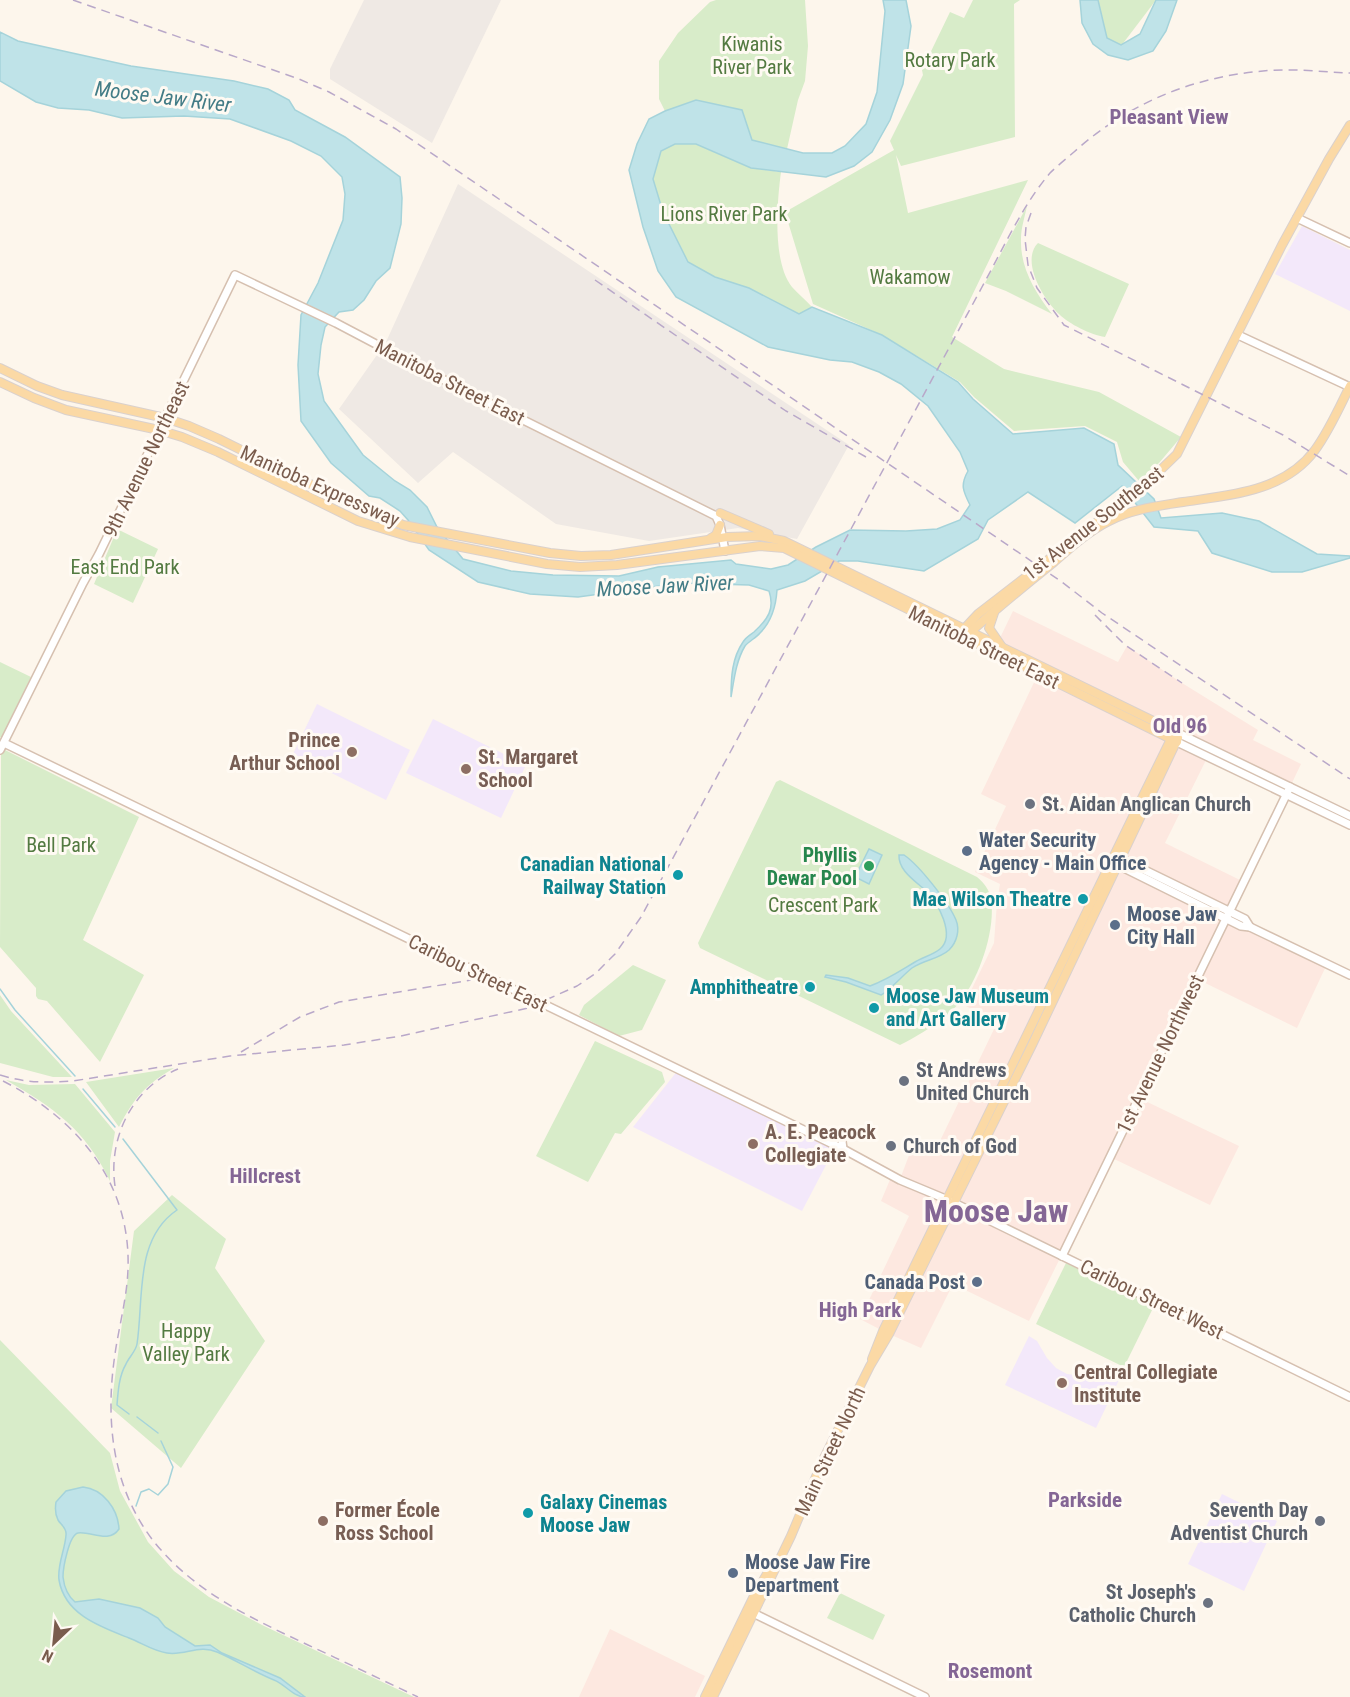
<svg xmlns="http://www.w3.org/2000/svg" width="1350" height="1697" font-family="'Roboto Condensed',sans-serif">
<rect width="100%" height="100%" fill="#fdf6ec"/>
<g fill="#fde8e0">
<path d="M1013,611L1118,662L1127,646L1182,683L1258,730L1253,740L1301,764L1290,787L998,642Z"/>
<path d="M1038,674L1171,739L883,1331L860,1319L909,1216L881,1201L892,1175L900,1179L916,1137L937,1147L997,1023L964,1005L994,943L997,902L1000,884L975,872L1006,806L981,794Z"/>
<path d="M1177,742L1208,756L1165,843L1244,882L1226,918L1327,964L1297,1028L1197,979L1139,1098L1239,1146L1210,1205L1110,1157L1029,1321L953,1284L921,1348L889,1334Z"/>
<path d="M610,1629L705,1676L695,1697H579Z"/>
</g>
<g fill="#efe9e4">
<path d="M364,0H501L432,143L330,79V69Z"/>
<path d="M458,184L849,445L797,539L738,528L649,541L556,524L453,452L418,483L339,409L386,342Z"/>
</g>
<g fill="#f3e8fa">
<path d="M1302,226L1350,250V311L1275,274Z"/>
<path d="M317,704L410,750L386,800L293,754Z"/>
<path d="M433,719L526,765L501,818L406,773Z"/>
<path d="M678,1070L836,1146L802,1211L633,1127Z"/>
<path d="M1029,1336L1037,1341L1047,1358L1056,1368L1067,1374L1096,1377L1106,1376L1119,1380L1096,1428L1005,1385Z"/>
<path d="M1222,1494L1277,1521L1244,1591L1188,1564Z"/>
</g>
<g fill="#d8ecc9">
<path d="M716,0H805L808,46L805,81L798,100L787,149L752,140L696,100L665,111L659,99V61L678,33L710,2Z"/>
<path d="M973,0H1020L1014,4L1015,137L901,166L896,155L908,213L1028,180L952,337L1004,369L1099,392L1181,437L1159,463L1139,481L1123,462L1117,442L1085,426L1014,431L974,397L960,382L882,335L813,304L785,212L894,150L890,141L923,75L922,70L950,12L964,18Z"/>
<path d="M1098,0H1156L1121,46L1107,38Z"/>
<path d="M675,144H696L751,168L781,172C777,202 772,262 792,287C798,294 806,300 812,307L799,315L749,288L715,277L688,262L663,212L653,179L661,151Z"/>
<path d="M1027,206C1025,216 1021,228 1021,239C1020,268 1035,292 1052,314L1006,291L985,283Z"/>
<path d="M1038,243L1129,284L1105,337C1091,335 1069,324 1059,314C1044,300 1020,261 1038,243Z"/>
<path d="M119,530L158,549L133,603L94,584L116,532Z"/>
<path d="M0,662L31,677L2,738L0,737Z"/>
<path d="M1,748L139,817L83,940L144,975L100,1062L47,1001L38,999L36,996V988L0,947Z"/>
<path d="M780,780L977,877C984,883 989,889 991,899C996,930 979,979 959,1003C944,1021 921,1034 900,1045L700,948L698,943L776,782Z"/>
<path d="M633,965L666,980L642,1030L619,1036L579,1015L584,1005Z"/>
<path d="M0,995L11,1011L72,1077H53L0,1063Z"/>
<path d="M595,1041L662,1072L665,1082L621,1134L615,1133L588,1182L536,1156Z"/>
<path d="M174,1068C145,1085 134,1098 119,1127L86,1082Z"/>
<path d="M6,1080L29,1085L75,1084L115,1132L110,1161V1181C85,1129 54,1108 6,1080Z"/>
<path d="M172,1195L226,1239L215,1268L265,1341L181,1468L111,1408L134,1231Z"/>
<path d="M1066,1263L1154,1306L1124,1367L1036,1324Z"/>
<path d="M0,1340L110,1453L120,1491L148,1542L174,1571L209,1597L262,1625L414,1697H0Z"/>
<path d="M840,1593L885,1615L873,1640L827,1618Z"/>
</g>
<g fill="#bfe3e8" stroke="#a5d3da" stroke-width="1.5">
<path d="M883,0H906L911,26L903,84L890,120L872,152L854,166L826,177L751,168L696,144H675L661,151L653,179L663,212L688,262L715,277L749,288L799,314L812,307L882,335L958,382L973,399L1013,434L1084,428L1114,444L1118,465L1154,499L1161,518L1222,513L1259,521L1317,554L1350,556V558L1302,572H1272L1212,553L1198,531L1154,527L1122,486L1075,523L1028,492L988,520L978,539L924,571L858,561H839L805,581L777,590C776,606 772,621 760,633C756,638 749,641 745,646C736,661 734,680 731,697C731,677 732,658 743,642C746,637 750,635 754,632C768,619 775,609 769,591L749,585L681,583L578,597L530,594L478,582L429,550L408,520L400,511L380,498L369,496L331,463L301,421L298,365L301,315L318,283L343,220L345,194L342,177L321,156L291,141L230,119L184,116L122,118L89,110L58,108L36,102L0,81V32L18,41L131,66L234,81L268,89L289,100L295,110L345,137L400,177L402,198L401,224L390,268L376,281L364,300L353,310L339,312L325,327L321,345L318,374L324,401L363,455L395,481L410,490L427,507L437,527L463,559L511,571L553,575L619,576L658,567L731,560L736,564L771,569L788,565L816,547L850,530L906,531L937,529L960,520L970,505C963,491 960,485 968,471L960,452L928,406L901,384L879,372L852,362L830,360L768,347L676,297L658,271L643,227L629,170L637,144L649,119L665,111L696,100L742,110L752,140L803,153H832L845,146L866,124L877,92L885,11Z"/>
<path d="M1080,0H1098L1107,38L1121,45L1140,34L1156,0H1177L1166,31L1153,51L1128,60L1108,55L1093,44L1082,23Z"/>
<path d="M869,849L882,855L869,884L855,877Z"/>
<path d="M899,855H904C919,865 949,903 956,920C960,930 957,942 949,950C939,959 924,960 912,968C903,975 889,991 881,995L846,982L825,977L826,975L848,978L870,986C887,980 900,971 915,962C923,957 933,955 940,949C956,936 938,902 926,891C917,882 898,871 899,855Z"/>
<path d="M83,1487C103,1489 118,1509 119,1529C109,1544 91,1531 78,1533C69,1535 63,1568 63,1577C64,1586 68,1596 75,1602L99,1599L140,1608L158,1618L165,1627L195,1646L210,1645L222,1653L280,1678L305,1697C293,1697 285,1684 274,1680C254,1672 236,1660 217,1652C199,1644 185,1656 167,1653C153,1651 142,1643 129,1638C101,1627 65,1615 59,1580C57,1565 65,1550 66,1535C67,1528 61,1525 58,1520C55,1514 55,1508 56,1502L66,1491Z"/>
</g>
<g fill="none" stroke-linecap="round" stroke-linejoin="round">
<g stroke="#a5d3da" stroke-width="1.5">
<path d="M0,989L15,1010L75,1076"/>
<path d="M83,1089L115,1127"/>
<path d="M123,1139L177,1210C134,1239 144,1299 137,1344C136,1351 129,1357 126,1364C119,1376 118,1391 117,1405L129,1414"/>
<path d="M137,1417L158,1433"/>
<path d="M136,1506L141,1492L149,1489L158,1495L168,1484L173,1467L161,1441"/>
</g>
<g stroke="#d6c0b0" stroke-width="10">
<g id="secondary">
<path d="M1297,218L1350,243"/>
<path d="M1238,335L1350,387"/>
<path d="M1178,733L1350,816"/>
<path d="M1177,742L1350,825"/>
<path d="M4,743L843,1149L900,1180L948,1200L1350,1397"/>
<path d="M0,750L83,583L99,554L235,275L336,323L465,391L716,516L720,525L725,551"/>
<path d="M1116,858L1122,859L1245,919L1250,927"/>
<path d="M1116,862L1118,865L1241,926L1250,927L1350,975"/>
<path d="M841,1134L843,1149"/>
<path d="M1062,1256L1290,787"/>
<path d="M749,1611L925,1697"/>
</g>
</g>
<g stroke="#dad1cd" stroke-width="10">
<g id="primary">
<path d="M0,368L37,386L62,395L165,418L189,426L219,439L347,502L403,525L550,553L581,556L611,555L727,537L760,536L784,541L1178,733"/>
<path d="M0,382L34,398L66,410L159,430L182,437L218,452L358,521L410,537L547,564L580,567L617,565L760,546L784,548L1177,742"/>
<path d="M720,513L769,534"/>
<path d="M711,538L716,535L720,525"/>
<path d="M994,613L989,628L1002,647"/>
<path d="M964,633V629L978,614L1145,485L1177,454L1282,245L1329,159L1350,125"/>
<path d="M967,635C995,610 1024,586 1054,562C1071,547 1089,531 1109,521C1131,509 1158,506 1183,502C1230,495 1284,492 1315,450C1329,431 1339,408 1350,386"/>
<path d="M872,1359L883,1331L1143,796L1171,739L1175,736"/>
<path d="M705,1697L753,1598L771,1567"/>
<path d="M713,1697L791,1536L823,1460L870,1366L889,1334L1032,1045L1178,738"/>
</g>
</g>
<use href="#secondary" stroke="#fff" stroke-width="7"/>
<use href="#primary" stroke="#fbd9a5" stroke-width="8"/>
<g stroke="#b9a8c9" stroke-width="1.5" stroke-dasharray="9 6" stroke-linecap="butt">
<path d="M73,0L299,79L329,92L396,129L1062,582L1102,613L1350,779"/>
<path d="M1031,213L1026,227L1025,239L1028,265L1037,288L1064,325L1283,435L1350,476"/>
<path d="M595,280L786,411L866,457"/>
<path d="M1095,615L1125,645L1182,683"/>
<path d="M241,1052L300,1017L339,1002L471,980"/>
<path d="M0,1075C25,1083 48,1083 73,1081L230,1056L344,1045L401,1036L528,1008L577,986L596,973L615,954L641,917L982,287C1003,249 1022,206 1050,173C1057,166 1066,159 1074,152C1127,104 1192,77 1263,71C1292,68 1322,72 1350,73"/>
<path d="M3,1081C77,1119 131,1182 128,1269C127,1298 119,1326 115,1354C105,1421 112,1489 155,1543C196,1593 251,1618 308,1645C345,1662 382,1680 418,1697"/>
<path d="M115,1186C108,1138 132,1088 178,1069"/>
</g>
</g>
<g fill="#8d6e63" stroke="#fffaf3" stroke-width="2">
<circle cx="352" cy="752" r="6"/>
<circle cx="466" cy="769" r="6"/>
<circle cx="753" cy="1144" r="6"/>
<circle cx="1062" cy="1383" r="6"/>
<circle cx="323" cy="1521" r="6"/>
</g>
<g fill="#6b7280" stroke="#fffaf3" stroke-width="2">
<circle cx="1030" cy="804" r="6"/>
<circle cx="904" cy="1081" r="6"/>
<circle cx="891" cy="1146" r="6"/>
<circle cx="1320" cy="1521" r="6"/>
<circle cx="1208" cy="1603" r="6"/>
</g>
<g fill="#5c6f8a" stroke="#fffaf3" stroke-width="2">
<circle cx="967" cy="851" r="6"/>
<circle cx="1115" cy="925" r="6"/>
<circle cx="977" cy="1282" r="6"/>
<circle cx="733" cy="1573" r="6"/>
</g>
<circle fill="#2e9e5b" stroke="#fffaf3" stroke-width="2" cx="869" cy="866" r="6"/>
<g fill="#0f9aa8" stroke="#fffaf3" stroke-width="2">
<circle cx="678" cy="875" r="6"/>
<circle cx="1083" cy="899" r="6"/>
<circle cx="810" cy="987" r="6"/>
<circle cx="874" cy="1008" r="6"/>
<circle cx="528" cy="1513" r="6"/>
</g>
<g text-anchor="middle" dominant-baseline="central" stroke-width="6" stroke-linejoin="round" paint-order="stroke">
<g font-size="20" fill="#537a41" stroke="#fffaf3">
<text x="752" y="44">Kiwanis<tspan x="752" dy="23">River Park</tspan></text>
<text x="950" y="60">Rotary Park</text>
<text x="724" y="214">Lions River Park</text>
<text x="910" y="277">Wakamow</text>
<text x="125" y="567">East End Park</text>
<text x="61" y="845">Bell Park</text>
<text x="823" y="905">Crescent Park</text>
<text x="186" y="1331">Happy<tspan x="186" dy="23">Valley Park</tspan></text>
</g>
<g font-size="20" fill="#7a5c4d" stroke="#fffaf3">
<text transform="translate(450 382) rotate(27)">Manitoba Street East</text>
<text transform="translate(146 459) rotate(-64)">9th Avenue Northeast</text>
<text transform="translate(320 486) rotate(24)">Manitoba Expressway</text>
<text transform="translate(1093 523) rotate(-38)">1st Avenue Southeast</text>
<text transform="translate(984 647) rotate(26)">Manitoba Street East</text>
<text transform="translate(478 973) rotate(26)">Caribou Street East</text>
<text transform="translate(1160 1054) rotate(-64)">1st Avenue Northwest</text>
<text transform="translate(1152 1299) rotate(26)">Caribou Street West</text>
<text transform="translate(830 1451) rotate(-65)">Main Street North</text>
</g>
<g font-size="20" font-weight="bold" fill="#785e54" stroke="#fffaf3" text-anchor="start">
<text x="340" y="740" text-anchor="end">Prince<tspan x="340" dy="23">Arthur School</tspan></text>
<text x="478" y="757">St. Margaret<tspan x="478" dy="23">School</tspan></text>
<text x="765" y="1132">A. E. Peacock<tspan x="765" dy="23">Collegiate</tspan></text>
<text x="1074" y="1372">Central Collegiate<tspan x="1074" dy="23">Institute</tspan></text>
<text x="335" y="1510">Former École<tspan x="335" dy="23">Ross School</tspan></text>
</g>
<g font-size="20" font-weight="bold" fill="#5b616d" stroke="#fffaf3" text-anchor="start">
<text x="1042" y="804">St. Aidan Anglican Church</text>
<text x="916" y="1070">St Andrews<tspan x="916" dy="23">United Church</tspan></text>
<text x="903" y="1146">Church of God</text>
<text x="1308" y="1510" text-anchor="end">Seventh Day<tspan x="1308" dy="23">Adventist Church</tspan></text>
<text x="1196" y="1592" text-anchor="end">St Joseph's<tspan x="1196" dy="23">Catholic Church</tspan></text>
</g>
<g font-size="20" font-weight="bold" fill="#4e5e75" stroke="#fffaf3" text-anchor="start">
<text x="979" y="840">Water Security<tspan x="979" dy="23">Agency - Main Office</tspan></text>
<text x="1127" y="914">Moose Jaw<tspan x="1127" dy="23">City Hall</tspan></text>
<text x="965" y="1282" text-anchor="end">Canada Post</text>
<text x="745" y="1562">Moose Jaw Fire<tspan x="745" dy="23">Department</tspan></text>
</g>
<g font-size="20" font-weight="bold" fill="#27864d" stroke="#fffaf3" text-anchor="end">
<text x="857" y="855">Phyllis<tspan x="857" dy="23">Dewar Pool</tspan></text>
</g>
<g font-size="20" font-weight="bold" fill="#0d838f" stroke="#fffaf3" text-anchor="end">
<text x="666" y="864">Canadian National<tspan x="666" dy="23">Railway Station</tspan></text>
<text x="1071" y="899">Mae Wilson Theatre</text>
<text x="798" y="987">Amphitheatre</text>
<text x="886" y="996" text-anchor="start">Moose Jaw Museum<tspan x="886" dy="23">and Art Gallery</tspan></text>
<text x="540" y="1502" text-anchor="start">Galaxy Cinemas<tspan x="540" dy="23">Moose Jaw</tspan></text>
</g>
<g font-size="21" font-style="italic" fill="#437c86" stroke="#fffaf3">
<text transform="translate(163 97) rotate(7)">Moose Jaw River</text>
<text transform="translate(665 586) rotate(-3)">Moose Jaw River</text>
</g>
<g font-size="21" font-weight="bold" fill="#846695" stroke="#fffaf3">
<text x="1169" y="117">Pleasant View</text>
<text x="1180" y="726">Old 96</text>
<text x="265" y="1176">Hillcrest</text>
<text x="860" y="1310">High Park</text>
<text x="1085" y="1500">Parkside</text>
<text x="990" y="1671">Rosemont</text>
</g>
<g font-size="32" font-weight="bold" fill="#846695" stroke="#fffaf3">
<text x="996" y="1211">Moose Jaw</text>
</g>
</g>
<g transform="translate(54 1643) rotate(206)" stroke="#fffaf3" stroke-width="4.5" paint-order="stroke">
<path d="M0-4.5L10 22L0 15L-10 22Z" fill="#7a5c4d"/>
<text y="-9" font-size="16" font-weight="bold" text-anchor="middle" fill="#7a5c4d">N</text>
</g>
</svg>
